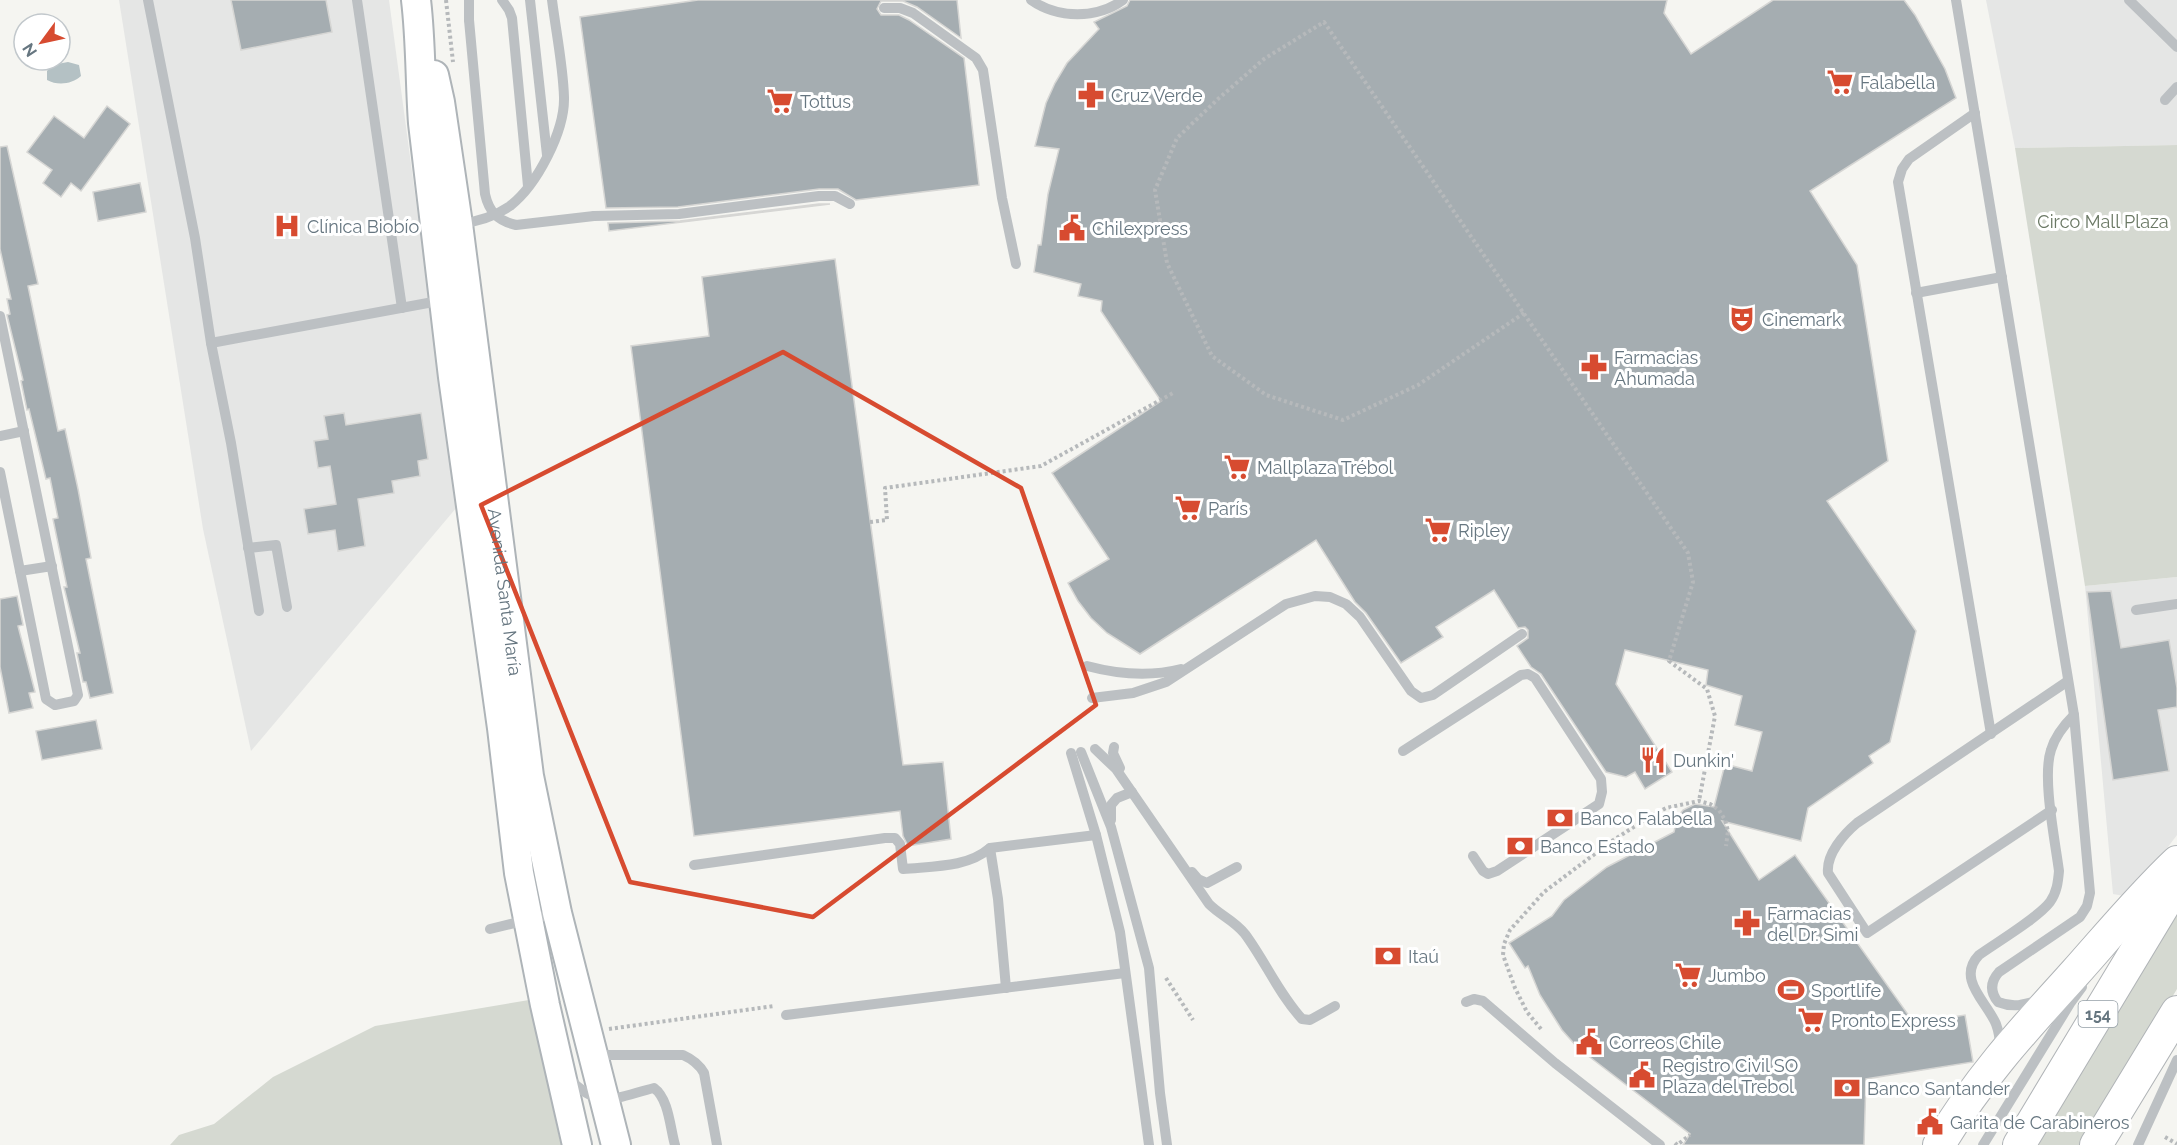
<svg xmlns="http://www.w3.org/2000/svg" width="2177" height="1145" font-family="Raleway,sans-serif">
<rect width="100%" height="100%" fill="#f5f5f1"/>
<g fill="#e5e6e5">
<path d="M119,0H389L457,507L251,751L203,529Z"/>
<path d="M1986,0H2177V145L2015,148Z"/>
<path d="M2177,577V835L2130,897L2113,894L2085,586Z"/>
</g>
<g fill="#d5d9d1">
<path d="M2177,145V577L2085,586L2015,148Z"/>
<path d="M2177,908V989L2082,1145H2036Z"/>
<path d="M529,1000L561,1145H170L179,1135L214,1124L273,1077L375,1026Z"/>
</g>
<path fill="#b4c1c4" d="M68,62L79,65L81,76C72,84 58,86 47,80V71L52,65Z"/>
<g fill="#a5adb1" stroke="#d6d6d4" stroke-width="1.5">
<path d="M231,0H326L332,32L241,50Z"/>
<path d="M698,0H957L961,38L917,7L903,1H881L877,9L881,15H899L909,20L964,58L979,185L856,200L838,189H819L678,207L606,208L580,17Z"/>
<path d="M1130,0H1667L1664,13L1691,54L1773,0H1904L1915,15L1945,69L1956,98L1810,191L1857,265L1888,461L1827,501L1916,631L1890,742L1869,756L1873,763L1808,808L1801,841L1722,821L1759,880L1795,855L1914,1023L1965,1015L1973,1062L1866,1079L1864,1145H1683L1690,1134L1578,1048L1562,1030L1540,995L1528,966L1525,968L1509,943L1552,916L1564,900L1607,867L1674,832L1677,818L1683,810L1695,804L1714,807L1725,764L1752,771L1762,732L1735,725L1742,696L1706,685L1708,670L1625,650L1616,684L1672,772L1645,789L1635,772L1626,777L1606,772L1541,674L1531,667L1517,646L1528,638V630L1525,627L1518,628L1494,590L1436,627L1443,637L1401,663L1366,613L1355,602L1316,540L1140,654L1107,633L1091,618L1078,601L1068,583L1109,559L1052,473L1161,401L1101,311L1102,301L1078,296L1081,284L1034,272L1038,245H1041L1048,194L1059,149L1035,146L1046,103L1055,83L1067,63L1099,29L1094,22L1127,6Z"/>
<path d="M107,106L130,124L81,191L71,183L61,197L43,183L52,170L27,152L54,116L84,138Z"/>
<path d="M7,146L38,284L28,286L58,431L65,429L78,489L91,558L86,559L113,693L90,698L86,682H83L77,653H80L64,587H67L53,519L58,518L50,478L46,479L29,409L27,410L21,381L23,380L7,315L10,314L7,299H11L0,249V147Z"/>
<path d="M140,183L146,212L98,221L93,192Z"/>
<path d="M819,204H830L609,231L608,223L680,221Z"/>
<path d="M835,259L903,765L943,762L951,839L908,846L903,836L900,811L694,836L631,346L709,336L702,277Z"/>
<path d="M344,413L346,425L421,413L428,459L418,461L420,476L392,481L394,493L358,499L365,546L338,551L335,530L308,534L304,509L336,504L330,466L318,468L314,441L328,439L324,416Z"/>
<path d="M2111,591L2121,648L2169,640L2177,688V707L2158,710L2169,771L2113,780L2087,592Z"/>
<path d="M17,596L23,625L18,626L35,692L29,693L33,708L9,713L0,667V599Z"/>
<path d="M96,720L102,749L42,760L36,731Z"/>
</g>
<g fill="none" stroke-linecap="round" stroke-linejoin="round">
<g stroke="#aeb4b8" stroke-width="32">
<g id="secondary">
<path d="M416,0C421,41 420,82 423,123L453,377L502,728L519,873L545,1005L577,1145"/>
<path id="s1" d="M434,75L440,102L458,224L529,776L557,913L616,1145"/>
</g>
</g>
<g stroke="#b0b4b7" stroke-width="34">
<g id="primary">
<path d="M1939,1145C1976,1081 2025,1028 2075,973C2108,936 2140,897 2177,862"/>
<path d="M2019,1145L2177,883"/>
<path d="M2096,1145L2177,1012"/>
</g>
</g>
<g stroke="#b6b9bb" stroke-width="4" stroke-dasharray="3 3" stroke-linecap="butt">
<path d="M446,0L453,62"/>
<path d="M1524,313L1418,385L1343,420L1266,395L1212,356L1167,263L1155,190L1177,138L1218,99L1264,59L1324,22L1688,553L1693,582L1669,661L1707,689L1715,716L1699,801"/>
<path d="M870,522L887,520L885,488L1041,466L1175,392"/>
<path d="M1166,978L1193,1020"/>
<path d="M609,1029L774,1006"/>
<path d="M1541,1029L1527,1012L1515,988L1503,955L1504,944L1510,930L1544,892L1612,841L1646,819L1666,808L1699,801L1710,804L1719,810L1725,820L1728,831L1726,846"/>
<path d="M2165,1137L2177,1144"/>
<path d="M1675,1143L1677,1145L1690,1135"/>
</g>
<g stroke="#bcc0c3" stroke-width="10">
<path d="M148,0L195,238L211,343L231,443L259,611"/>
<path d="M357,0L402,308"/>
<path d="M502,0L509,10L512,18L528,186"/>
<path d="M530,0L547,155"/>
<path d="M1031,0C1058,19 1097,19 1123,0"/>
<path d="M1956,0L2074,715L2090,893L2087,906L2080,917L1999,972C1990,982 1990,992 1998,1002C2013,1008 2024,1005 2039,1000"/>
<path d="M2129,0L2177,47"/>
<path d="M884,8H900L913,13L976,58L983,70L1002,198L1016,264"/>
<path d="M469,20V0"/>
<path d="M2165,100L2177,87"/>
<path d="M1975,113L1909,159L1902,169L1898,182L1991,734"/>
<path d="M594,216L679,214L819,196H835L850,204"/>
<path d="M458,224C477,222 494,217 510,206C537,185 565,131 564,97C563,65 556,32 552,0"/>
<path d="M1916,293L2002,277"/>
<path d="M0,316L78,695L74,701L55,705L46,699L0,472"/>
<path d="M211,343L444,300"/>
<path d="M0,436L24,431"/>
<path d="M248,548L276,545L287,607"/>
<path d="M20,571L52,566"/>
<path d="M2136,610L2177,604"/>
<path d="M1087,666C1117,674 1150,677 1181,669"/>
<path d="M1092,698L1133,693L1166,682L1286,604L1315,596L1330,597L1346,604L1360,617L1411,691L1421,698L1433,695L1522,634"/>
<path d="M1114,747L1113,753L1120,768"/>
<path d="M1095,749L1116,769L1209,904C1221,916 1234,920 1245,934C1265,961 1279,994 1302,1019L1310,1020L1335,1006"/>
<path d="M1403,751L1521,675L1528,674L1535,678L1601,779L1602,792L1599,804L1497,871L1488,874L1483,871L1473,856"/>
<path d="M1081,752L1111,827L1149,968L1160,1093L1167,1145"/>
<path d="M1071,753L1096,835L1120,932L1149,1145"/>
<path d="M2052,810L1867,933L1828,873C1826,854 1844,834 1857,823L2068,681"/>
<path d="M1111,820V805L1117,798L1132,792"/>
<path d="M990,848L998,899L1006,988"/>
<path d="M694,865L885,838H895L900,844L903,869C932,866 967,868 990,848L1096,835"/>
<path d="M1192,872L1198,879L1207,883L1237,867"/>
<path d="M490,929L557,913"/>
<path d="M1466,1002L1474,999L1483,1001L1555,1063L1660,1145"/>
<path d="M786,1015L1125,973"/>
<path d="M2000,1048C2000,1040 1999,1032 1996,1024C1987,1002 1956,979 1979,955C1997,942 2038,918 2050,902C2057,892 2058,882 2059,871C2055,840 2042,777 2051,750C2055,736 2064,725 2074,715"/>
<path d="M594,1055H683C692,1059 699,1064 704,1073L717,1145"/>
<path d="M569,1078C598,1111 617,1097 654,1088C669,1099 670,1128 675,1145"/>
<path d="M1983,1145L2071,1002L2082,987"/>
<path d="M2138,1145L2177,1060"/>
</g>
<use href="#secondary" stroke="#fff" stroke-width="28"/>
<use href="#primary" stroke="#fff" stroke-width="32"/>
<path stroke="#bcc0c3" stroke-width="10" d="M469,20L485,194C489,212 498,221 516,225L594,216"/>
</g>
<path fill="none" stroke="#d74b30" stroke-width="4.5" stroke-linejoin="round" d="M783,352L1021,488L1096,705L813,917L630,882L481,505Z"/>
<defs>
<g id="supermarket-bare" transform="scale(2.07)"><path d="M-6-5.5h2.5l.6 2H6L4.5 2H-2.5L-4.4-4H-6ZM-1.5 3.2a1.3 1.3 0 1 0 .1 0ZM3 3.2a1.3 1.3 0 1 0 .1 0Z" fill="#d74b30" stroke="#fff" stroke-width="2.5" paint-order="stroke"/></g>
<g id="pharmacy-bare" transform="scale(2.07)"><path d="M-2-6h4v4h4v4h-4v4h-4v-4h-4v-4h4Z" fill="#d74b30" stroke="#fff" stroke-width="2.5" paint-order="stroke"/></g>
<g id="hospital-bare" transform="scale(2.07)"><path d="M-5-5h3v3.5h4V-5h3V5h-3V1.5h-4V5h-3Z" fill="#d74b30" stroke="#fff" stroke-width="2.5" paint-order="stroke"/></g>
<g id="civic-bare" transform="scale(2.07)"><path d="M-.6-6.5H3V-4.5H.6V-3L4-1V1h2V6H-6V1h2V-1L-.6-3ZM-1.2 2.5V6h2.4V2.5Z" fill="#d74b30" stroke="#fff" stroke-width="2.5" paint-order="stroke"/></g>
<g id="theatre-bare" transform="scale(2.07)"><path d="M-5-5.5Q0-4 5-5.5V0Q5 5 0 6Q-5 5-5 0ZM-3.3-2.5H-1v1.5H-3.3ZM1-2.5H3.3v1.5H1ZM-2.8 1Q0 5.5 2.8 1Z" fill="#d74b30" stroke="#fff" stroke-width="2.5" paint-order="stroke"/></g>
<g id="restaurant-bare" transform="scale(2.07)"><path d="M-5-6h1v4h1v-4h1v4h1v-4h1v5L-1.5 .5V6h-2V.5L-5-1ZM5-6V6H3V1.5H1.5Q1.5-4 5-6Z" fill="#d74b30" stroke="#fff" stroke-width="2.5" paint-order="stroke"/></g>
<g id="bank-bare" transform="scale(2.07)"><path d="M-6-4H6V4H-6ZM0-2.3a2.3 2.3 0 1 0 0 4.6a2.3 2.3 0 1 0 0-4.6Z" fill="#d74b30" stroke="#fff" stroke-width="2.5" paint-order="stroke"/></g>
<g id="stadium-bare" transform="scale(2.07)"><path d="M0-5a6.5 5 0 1 0 0 10a6.5 5 0 1 0 0-10ZM-3.5-1.8h7v3.6h-7Z" fill="#d74b30" stroke="#fff" stroke-width="2.5" paint-order="stroke"/></g>
</defs>
<g fill-rule="evenodd">
<use href="#supermarket-bare" x="1840" y="82"/>
<use href="#pharmacy-bare" x="1091" y="95"/>
<use href="#supermarket-bare" x="780" y="101"/>
<use href="#hospital-bare" x="287" y="226"/>
<use href="#civic-bare" x="1072" y="228"/>
<use href="#theatre-bare" x="1742" y="319"/>
<use href="#pharmacy-bare" x="1594" y="367"/>
<use href="#supermarket-bare" x="1237" y="467"/>
<use href="#supermarket-bare" x="1188" y="508"/>
<use href="#supermarket-bare" x="1438" y="530"/>
<use href="#restaurant-bare" x="1653" y="760"/>
<use href="#bank-bare" x="1560" y="818"/>
<use href="#bank-bare" x="1520" y="846"/>
<use href="#pharmacy-bare" x="1747" y="923"/>
<use href="#bank-bare" x="1388" y="956"/>
<use href="#supermarket-bare" x="1688" y="975"/>
<use href="#stadium-bare" x="1791" y="990"/>
<use href="#supermarket-bare" x="1811" y="1020"/>
<use href="#civic-bare" x="1589" y="1042"/>
<use href="#civic-bare" x="1642" y="1075"/>
<use href="#bank-bare" x="1847" y="1088"/>
<use href="#civic-bare" x="1930" y="1122"/>
</g>
<g text-anchor="middle" dominant-baseline="central" stroke-width="6" stroke-linejoin="round" paint-order="stroke">
<rect fill="#fff" stroke="#949fa6" stroke-width="1.5" x="2078.5" y="1001" width="39" height="26" rx="4.5"/>
<g font-size="16" font-weight="bold" fill="#667680">
<text x="2098" y="1014">154</text>
</g>
<g font-size="18" fill="#667680" stroke="#fff" text-anchor="start">
<text x="1860" y="82">Falabella</text>
<text x="1111" y="95">Cruz Verde</text>
<text x="800" y="101">Tottus</text>
<text x="307" y="226">Clínica Biobío</text>
<text x="1092" y="228">Chilexpress</text>
<text x="1762" y="319">Cinemark</text>
<text x="1614" y="357">Farmacias<tspan x="1614" dy="21">Ahumada</tspan></text>
<text x="1257" y="467">Mallplaza Trébol</text>
<text x="1208" y="508">París</text>
<text x="1458" y="530">Ripley</text>
<text x="1673" y="760">Dunkin'</text>
<text x="1580" y="818">Banco Falabella</text>
<text x="1540" y="846">Banco Estado</text>
<text x="1767" y="913">Farmacias<tspan x="1767" dy="21">del Dr. Simi</tspan></text>
<text x="1408" y="956">Itaú</text>
<text x="1708" y="975">Jumbo</text>
<text x="1811" y="990">Sportlife</text>
<text x="1831" y="1020">Pronto Express</text>
<text x="1609" y="1042">Correos Chile</text>
<text x="1662" y="1065">Registro Civil SO<tspan x="1662" dy="21">Plaza del Trebol</tspan></text>
<text x="1867" y="1088">Banco Santander</text>
<text x="1950" y="1122">Garita de Carabineros</text>
</g>
<g font-size="18" fill="#6a7864" stroke="#fff">
<text x="2103" y="221">Circo Mall Plaza</text>
</g>
<g font-size="18" fill="#667680" stroke="#fff">
<text stroke="none"><textPath href="#s1" startOffset="522">Avenida Santa María</textPath></text>
</g>
</g>
<g transform="translate(42 42) rotate(237)"><circle r="28" fill="#ffffff" stroke="#c2c8cc" stroke-width="1.5"/>
<path d="M0-4.5L10 22L0 15L-10 22Z" fill="#d74b30"/>
<text y="-9" font-size="16" font-weight="bold" text-anchor="middle" fill="#667680">N</text>
</g>
</svg>
